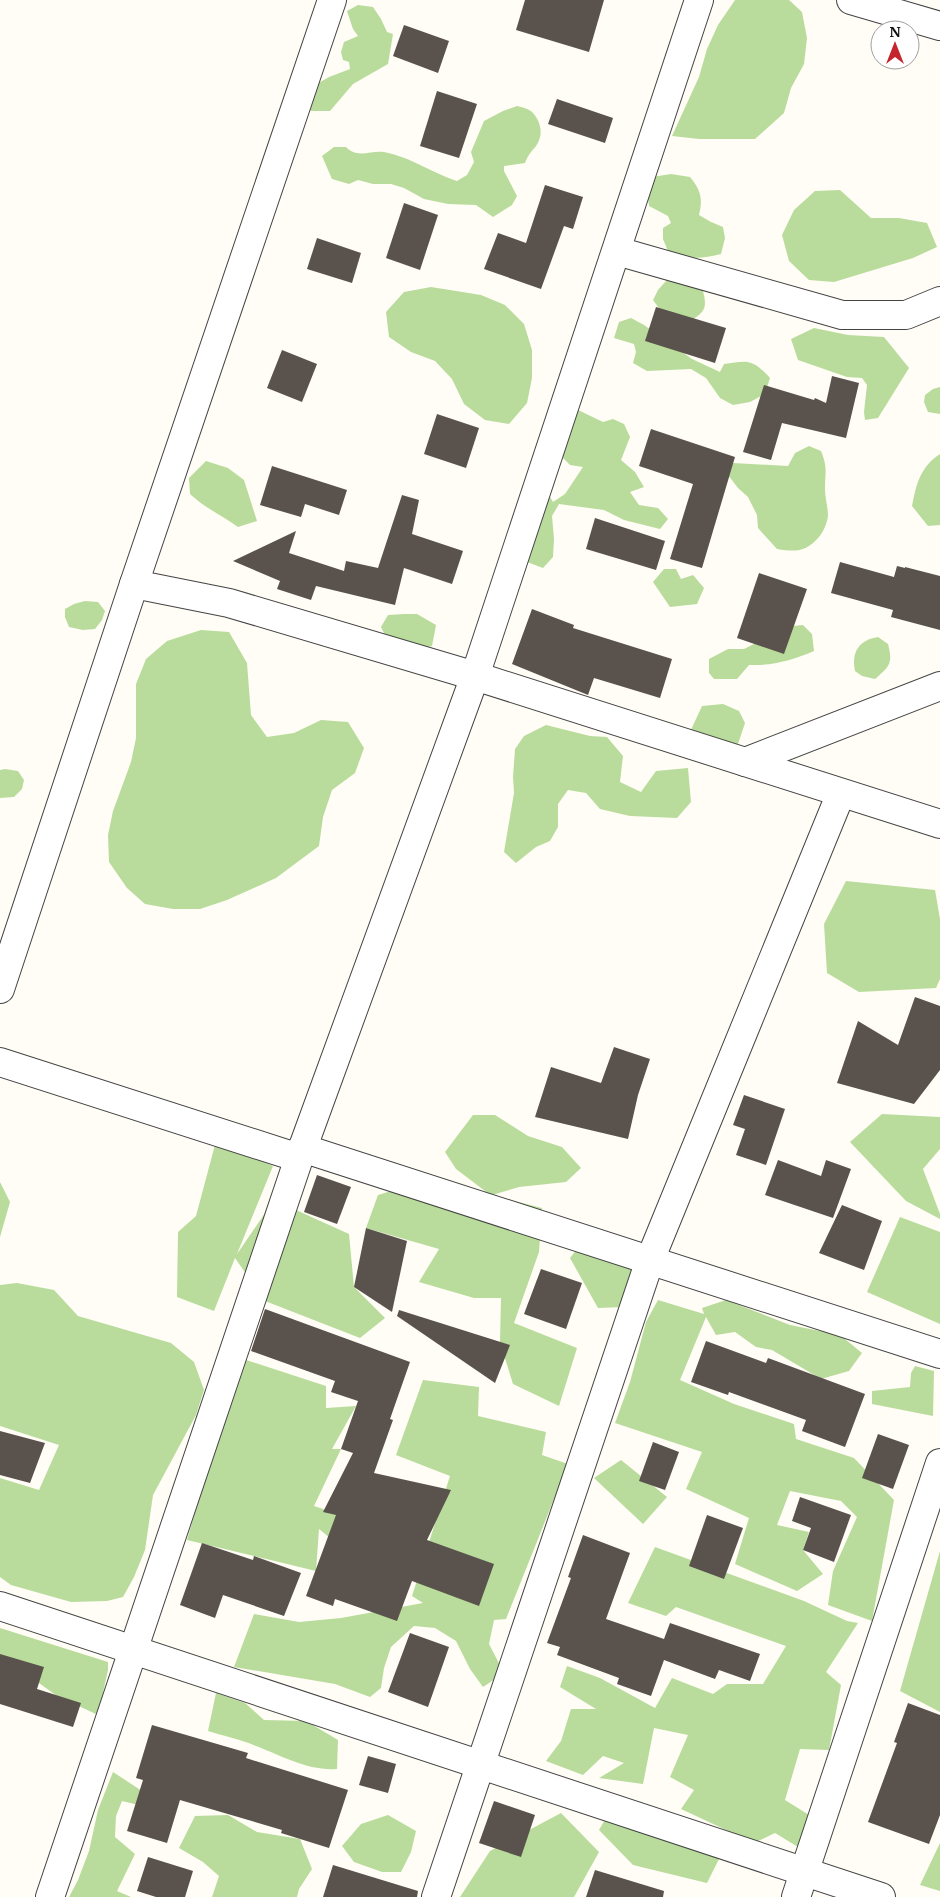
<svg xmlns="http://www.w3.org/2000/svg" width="940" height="1897" font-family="Merriweather,serif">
<rect width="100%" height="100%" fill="#fffdf5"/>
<g fill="#b9dc9c">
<path d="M735,0H789L802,12L807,38L804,64L791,88L784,113L755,139H699L672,136L699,77L707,49L718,25Z"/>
<path d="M358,5L373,7L381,19L387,32L393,34L388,64L353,84L330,111H311L304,104L315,85L329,77L350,69L349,62L343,60L341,52L344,42L358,36L353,29L347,11Z"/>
<path d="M517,106C522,107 529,109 532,112C541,121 544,135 536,146C531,152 528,155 525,163L504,166V171L517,196L512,205L493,217L476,205L448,204L424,199L404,188L391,184H373L358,180L349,184L332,179L322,156L334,147H346C357,159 371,150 384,152C413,158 430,172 457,181L467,175L474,162L471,152L484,121L503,111Z"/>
<path d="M671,174L690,177C701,190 703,199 699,215L711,222L723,227L725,238L721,254C702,259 685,260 668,251L663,239V228L671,223L668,216L649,206L647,191L652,177Z"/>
<path d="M840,190L871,218H899L927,223L937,247L913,258L834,282L809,280L789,261L782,235L794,210L815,191Z"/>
<path d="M684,279L701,283C707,307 709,310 687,323L664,315L653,300L658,290L666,281Z"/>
<path d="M431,287L481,295L505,305L524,324L532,350V378L527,403L509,424L485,420L464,404L452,379L435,361L411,352L389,337L386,312L404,292Z"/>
<path d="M631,318L644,325L692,359L720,372L724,364C748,360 753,359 770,378L765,394L750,402L733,405L720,398L706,378L691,369L647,371L633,363L636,352L634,344L614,338L619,322Z"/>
<path d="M814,328L848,335L884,337L909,368L878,418L865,420L864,412L867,385L862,378L847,377L798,360L791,339Z"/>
<path d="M940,387V414L928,412L924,402L925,395L933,389Z"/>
<path d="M576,409L603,422L613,419L624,424L630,437L621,460L635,472L644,487L630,492L639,505L658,508L668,519L660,529L624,520L604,510L559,504L552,516L554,539L553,557L543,568L527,562L546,490L553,502L565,494L583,467L570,465L546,441Z"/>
<path d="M809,446L821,451C828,468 825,472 825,489C825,498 828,507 828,516C827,524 823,532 819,537C806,552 796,552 777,549L758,528L757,515L748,497L738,488L728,475L733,463L788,466L795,453Z"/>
<path d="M940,454V525L928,526L912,506C916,485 920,467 940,454Z"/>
<path d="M206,461L228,468L244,480L257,521L238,527C221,515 205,508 190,494L189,478Z"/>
<path d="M664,569H676L681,579L693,575L704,588L697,604L670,607L653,582Z"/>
<path d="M85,601L98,602L105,611L102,620L95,629L83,630L69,627L65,617V609L74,604Z"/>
<path d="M404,614H417L436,625L432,646L419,649L387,639L381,627L388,615Z"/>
<path d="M803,625L812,634L814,651C793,660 772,666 749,665L737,679H714L709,673V659L728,649H744L760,641L782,627Z"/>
<path d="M201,630L229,632L247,663L251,715L267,737L294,733L321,720L348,722L364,748L355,773L332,790L323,817L319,846L276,878L227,900L200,909H173L145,904L127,888L109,862L108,835L113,811L131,762L136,738V684L146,659L167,641Z"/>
<path d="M878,637L888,644C893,663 890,666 875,679L862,676L855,671C851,652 859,640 878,637Z"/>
<path d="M723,704L739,711L745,723L737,747L690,732L702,706Z"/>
<path d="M546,725L590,736L607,737L623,756L620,782L641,792L656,771L688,768L691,802L677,818L630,816L600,809L586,793L568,790L558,804V827L550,841L536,847L516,863L504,852L514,793L513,777L515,749L524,736Z"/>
<path d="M5,769L18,771L24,780L22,789L14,797L0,798V770Z"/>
<path d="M846,881L935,890L940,919V979L936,988L859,992L827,973L824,924Z"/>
<path d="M882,1114L940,1117V1149L923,1169L940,1214V1219L906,1201L850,1142Z"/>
<path d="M473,1115H495L528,1136L562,1147L581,1168L566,1182L519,1187L492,1195L542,1208L539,1252L514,1323L577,1348L559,1406L513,1384L500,1342L501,1298H474L419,1282L439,1249L366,1228L378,1195L434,1178L489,1194L456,1169L445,1152Z"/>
<path d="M216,1141L273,1166L237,1254L274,1200L349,1234L354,1287L385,1318L360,1338L265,1301L235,1258L214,1311L177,1297L178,1232L196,1216Z"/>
<path d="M0,1182L10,1202L0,1237Z"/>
<path d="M900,1217L940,1232V1324L867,1292Z"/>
<path d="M616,1234L650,1260L623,1307L598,1308L570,1258L587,1236Z"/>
<path d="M17,1283L54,1290L78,1316L171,1343L194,1362L204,1390L196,1415L153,1495L145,1550L134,1577L123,1597L107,1601L71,1602L11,1585L0,1577V1478L39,1490L59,1445L0,1426V1285Z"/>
<path d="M658,1300L704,1314L702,1308L726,1300L790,1325L840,1335L862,1353L849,1371L821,1379L772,1350L756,1347L735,1332L716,1335L706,1317L680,1380L734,1404L794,1424L796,1439L854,1458L894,1500L872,1621L828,1605L833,1571L857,1517L841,1501L790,1491L777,1525L809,1532L803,1550L823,1574L797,1591L735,1564L749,1518L686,1489L702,1452L615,1423L630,1382L646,1322Z"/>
<path d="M240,1358L326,1386V1408L356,1406L332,1449H341L314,1506L360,1521L342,1548L319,1529L316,1571L187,1540Z"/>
<path d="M915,1366L934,1371L933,1416L872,1404V1391L910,1387L911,1373Z"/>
<path d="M423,1380L479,1387L478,1416L546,1432L542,1455L568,1464L506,1619L494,1620L489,1644L504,1673L483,1687L470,1669L456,1641L435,1628L414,1626L391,1647L384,1668L381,1688L370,1697L335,1684L234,1667L254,1614L299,1622L341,1618L423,1603L412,1596L450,1476L396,1455Z"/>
<path d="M621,1460L667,1497L643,1524L594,1478Z"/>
<path d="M655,1547L804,1601L847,1621L858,1623L826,1672L841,1685L829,1750L800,1749L785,1800L814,1818L798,1847L775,1833L754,1843L681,1809L694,1790L670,1777L688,1735L654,1728L643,1784L599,1778L624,1763L603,1756L583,1775L546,1761L561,1741L571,1709H596L560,1687L567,1666L600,1678L655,1708L672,1678L713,1694L727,1684H763L786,1646L676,1607L666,1616L628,1603Z"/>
<path d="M940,1551V1712L900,1691Z"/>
<path d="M0,1628L108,1662V1670L98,1715L57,1696L21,1670L0,1664Z"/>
<path d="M216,1693L245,1703L264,1720L306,1721L338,1740L337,1769C308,1771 282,1756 256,1746C240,1739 223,1736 208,1731Z"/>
<path d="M113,1772L145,1793L147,1807L122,1801L116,1816L115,1837L135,1854L117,1891L131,1897H69L78,1880L89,1851L98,1810Z"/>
<path d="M619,1795L724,1834L720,1857L707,1883L633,1865L599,1830Z"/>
<path d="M561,1813L599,1852L574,1897H460L490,1851Z"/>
<path d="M228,1815L257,1832L300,1839L312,1869L299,1889L297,1897H212L219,1876L203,1862L179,1848L195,1816Z"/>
<path d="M388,1815L416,1831L411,1852L401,1872H382L354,1862L342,1846L361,1824Z"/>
<path d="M940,1843V1891L920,1885Z"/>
</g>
<g fill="#5a524d">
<path d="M525,0H604L589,52L516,30Z"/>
<path d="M404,25L449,41L438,73L393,56Z"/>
<path d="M437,91L477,104L459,158L420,146Z"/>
<path d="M557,99L613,118L605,143L548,124Z"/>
<path d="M545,185L583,197L573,229L564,226L541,289L484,269L498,233L526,243Z"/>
<path d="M404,203L438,215L420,270L386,258Z"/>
<path d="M317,238L361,253L352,283L307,269Z"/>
<path d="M656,307L726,328L715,363L645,341Z"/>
<path d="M282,350L317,364L302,402L267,388Z"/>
<path d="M832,376L859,383L846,438L782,423L771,460L743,452L764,385L814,400L815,398L826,403Z"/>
<path d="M437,414L479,428L466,468L424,454Z"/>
<path d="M651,429L735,457L702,568L670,559L693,484L639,466Z"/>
<path d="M272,466L347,490L339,515L305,504L301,517L260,505Z"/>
<path d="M402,495L419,500L412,534L463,551L452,584L404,568L395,605L316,586L311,600L277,589L280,581L233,561L296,531L289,553L344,571L346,561L378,568Z"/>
<path d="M595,518L665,541L656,570L586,549Z"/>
<path d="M840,562L894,577L897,566L905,568V567L940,576V630L891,617L893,610L831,593Z"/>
<path d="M759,573L807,589L784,654L737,638Z"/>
<path d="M532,609L574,625L573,628L672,659L660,698L594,678L588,695L512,664Z"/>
<path d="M915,997L940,1006V1070L914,1104L837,1083L858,1021L898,1045Z"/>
<path d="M614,1047L650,1059L638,1095L628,1139L535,1117L551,1067L601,1083Z"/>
<path d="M744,1095L785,1109L766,1165L736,1155L745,1129L733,1125Z"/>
<path d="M778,1160L821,1176L826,1160L851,1169L833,1218L765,1195Z"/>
<path d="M317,1175L351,1187L337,1224L304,1212Z"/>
<path d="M842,1205L882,1221L864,1270L819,1253Z"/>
<path d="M366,1228L407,1241L392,1312L354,1287Z"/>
<path d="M541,1269L582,1283L566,1329L524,1314Z"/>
<path d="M265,1309L410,1362L390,1419L393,1420L374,1473L451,1490L427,1540L494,1564L479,1606L412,1581L397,1621L335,1599L333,1606L306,1596L336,1515L323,1512L353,1453L341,1449L358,1401L331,1392L335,1381L251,1351Z"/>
<path d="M399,1310L510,1345L495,1383L397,1316Z"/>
<path d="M706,1341L766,1363L768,1358L865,1394L845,1447L802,1431L806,1420L729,1392L728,1395L691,1382Z"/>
<path d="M0,1431L45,1443L30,1483L0,1475Z"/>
<path d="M878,1434L909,1445L893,1489L862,1478Z"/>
<path d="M653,1442L679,1452L665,1490L639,1481Z"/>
<path d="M800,1497L851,1515L834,1562L803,1550L811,1528L792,1521Z"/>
<path d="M707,1515L743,1528L724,1579L689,1566Z"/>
<path d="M583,1535L630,1553L606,1619L664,1639L670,1623L760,1654L750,1681L719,1670L715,1679L664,1660L651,1696L617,1684L619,1678L557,1655L560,1647L547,1643L571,1578L568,1577Z"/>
<path d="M202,1543L253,1560L254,1556L301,1573L284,1616L223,1595L215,1618L180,1605Z"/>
<path d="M410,1633L449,1647L428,1707L388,1692Z"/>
<path d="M0,1654L44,1667L37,1689L81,1703L73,1727L0,1704Z"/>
<path d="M908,1703L940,1715V1815L929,1844L868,1822L897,1743L894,1742Z"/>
<path d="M152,1725L248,1753L246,1758L348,1790L329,1848L281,1833L282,1830L180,1800L167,1843L127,1831L143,1780L136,1778Z"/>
<path d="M368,1756L396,1764L388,1793L359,1785Z"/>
<path d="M494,1801L535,1815L521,1857L479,1843Z"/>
<path d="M148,1857L193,1871L185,1897H156L137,1891Z"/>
<path d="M333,1865L418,1891L417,1897H323Z"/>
<path d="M595,1870L664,1891L663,1897H586Z"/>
</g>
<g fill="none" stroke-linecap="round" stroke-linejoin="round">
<g stroke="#444" stroke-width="30">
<g id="minor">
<path d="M851,0L940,26"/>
<path d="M617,251L842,315H906L940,301"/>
<path d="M134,584L229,603L475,676L940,824"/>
<path d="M745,762L940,686"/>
<path d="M0,989L134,584L332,0"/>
<path d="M0,1062L299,1158"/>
<path d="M302,1148L940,1354"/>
<path d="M0,1606L881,1897"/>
<path d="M50,1897L299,1158L475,676L699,0"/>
<path d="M436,1897L650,1260L841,793"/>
<path d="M796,1897L940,1463"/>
</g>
</g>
<use href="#minor" stroke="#fff" stroke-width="28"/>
</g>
<g transform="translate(895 45)"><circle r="24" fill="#ffffff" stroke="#a0a0a0"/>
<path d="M0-4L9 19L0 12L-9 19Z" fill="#c4262e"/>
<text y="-8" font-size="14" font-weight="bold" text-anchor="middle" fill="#111111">N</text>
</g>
</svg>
